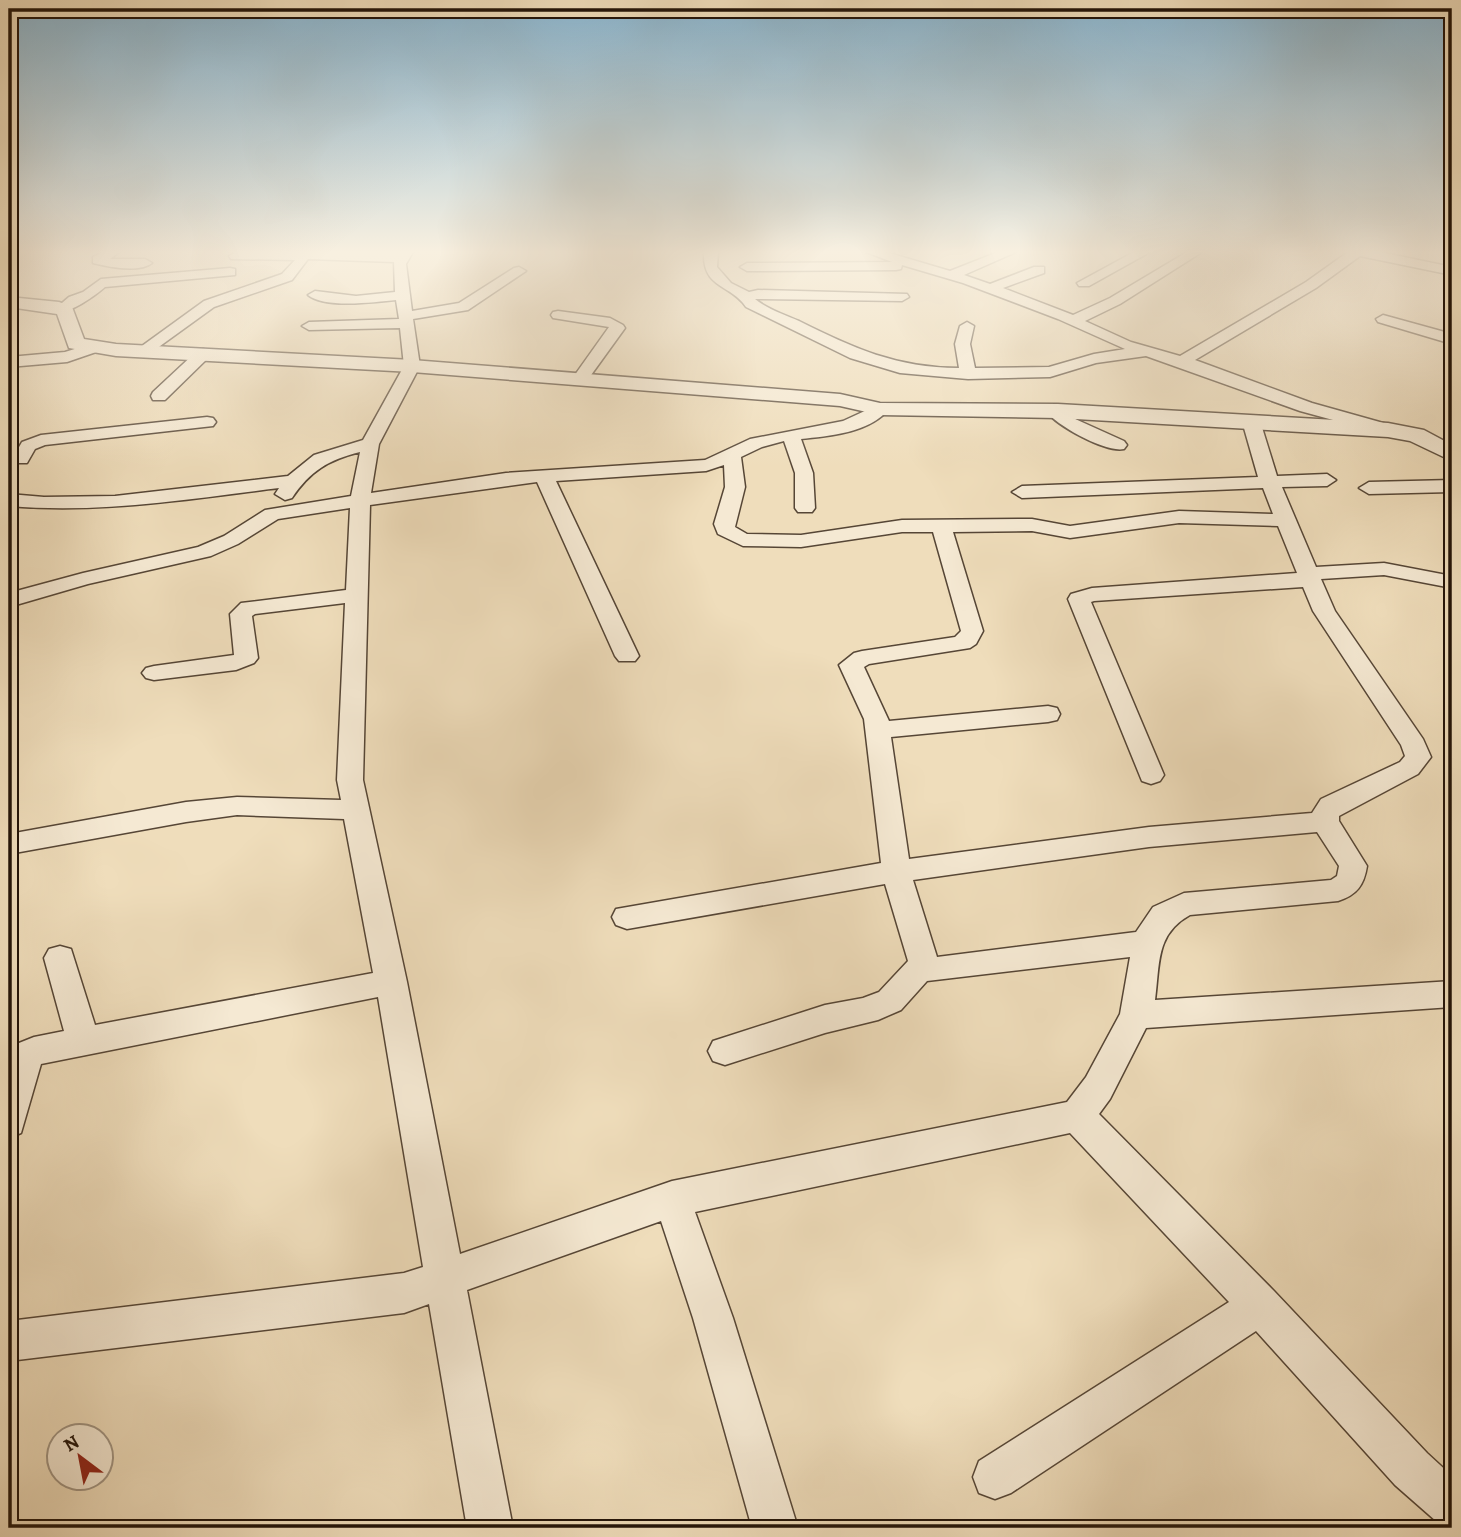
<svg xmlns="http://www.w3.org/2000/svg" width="1461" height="1537" font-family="Alegreya,serif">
<rect width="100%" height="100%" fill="#efddbb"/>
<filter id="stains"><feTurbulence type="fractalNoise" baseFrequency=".00286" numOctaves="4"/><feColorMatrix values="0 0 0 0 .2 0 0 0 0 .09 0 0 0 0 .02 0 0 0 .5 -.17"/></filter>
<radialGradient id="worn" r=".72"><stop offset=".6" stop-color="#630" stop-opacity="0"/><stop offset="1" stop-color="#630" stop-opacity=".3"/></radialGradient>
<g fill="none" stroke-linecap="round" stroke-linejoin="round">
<g stroke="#564636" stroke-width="3">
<g id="minor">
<path d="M103,252H119L110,259H145L152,263C139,273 109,267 93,263V257Z"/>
<path d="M236,252H413L406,264L412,311L459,303L514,268L519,267L526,271L468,310L413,319L420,366L379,444L371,493L506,473L705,460L750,439L843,421L880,404L889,409C869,433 829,436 801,439L813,473L815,508L812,512H798L795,508V473L784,441L762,447L741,457L745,487L735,527L747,534L801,535L902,520L1032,519L1070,526L1179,511L1273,514L1263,488L1022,498L1012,492L1022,486L1258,477L1242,421L1251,416L1260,421L1277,476L1327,474L1336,480L1327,486L1282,487L1316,567L1384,563L1452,576V588L1384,575L1321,579L1335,611L1423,739L1431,757L1418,774L1339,816V821L1367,866C1364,885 1357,895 1338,901L1190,915C1155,934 1160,965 1155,1000L1452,981V1007L1146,1028L1110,1099L1099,1114L1274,1291L1427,1453L1452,1476V1527L1436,1521L1395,1485L1256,1331L1011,1493L995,1499L979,1493L973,1477L979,1461L1229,1302L1070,1133L695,1212L733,1318L798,1528H752L693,1318L661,1221L467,1290L513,1528H467L429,1304L404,1313L9,1361V1321L404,1273L423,1267L378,997L41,1064L21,1133L9,1138V1057L14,1045L34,1037L64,1031L44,958L49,949L60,946L71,949L95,1025L373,973L344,819L237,815L186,822L9,854V834L186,802L237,797L341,800L337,780L345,603L255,614L252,616L258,658L254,663L236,670L154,680L146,678L142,673L146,668L154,666L234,655L230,614L241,603L346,590L350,508L278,519L238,544L211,556L88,584L9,607V593L83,573L198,547L224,536L265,510L351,496L360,452C328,460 310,471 292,498L285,500L275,494L279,488C189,499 100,514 9,506V494L44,497L115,496L288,476L314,455L363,440L404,366L400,328L309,330L302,326L309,322L399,319L396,300C375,302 325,309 308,295L315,291L356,296L395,292L394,262L308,259L292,280L214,307L149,354H137L135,351L204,301L282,274L295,260L231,259L229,256ZM724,465L725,487L714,524L718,534L743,546L801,547L902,532H933L961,631L955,637L862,651L854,653L839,665L864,719L881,863L616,909L612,917L616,925L627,929L885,884L908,961L879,992L863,998L825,1005L713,1041L708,1051L713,1061L725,1065L825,1033L878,1020L901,1010L927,981L1130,957L1120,1014L1086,1077L1067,1102L672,1181L460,1254L407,982L363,780L370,505L537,482L615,656L619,661H635L639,656L556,481L706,471ZM1179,523L1278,526L1297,573L1092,588L1071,594L1068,599L1142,781L1151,784L1160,781L1164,775L1091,602L1094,601L1303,587L1313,611L1401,745L1405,756L1400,762L1321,799L1312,813L1149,827L909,859L891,737L1048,722L1057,720L1060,714L1057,708L1048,706L889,721L864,667L869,664L970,648L976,644L983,631L953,532L1032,531L1070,538ZM1317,832L1339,866L1337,876L1331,880L1184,893L1153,907L1136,932L937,957L913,880L1149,847Z"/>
<path d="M704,252H718L717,267L731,283L749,292L758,290L907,294L909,297L902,301L755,299C767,309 785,315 799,321C853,348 897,368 959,368L955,344L960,326L967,322L974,326L970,344L975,368L1049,367L1094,354L1125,349L1058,319L963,283L902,265L901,269L896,270L747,271L740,267L747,263L892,262L866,252H886L950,271L998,252H1016L964,275L990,284L1034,267H1044V273L1003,288L1073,315L1110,298L1187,252H1202L1120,304L1085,321L1131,342L1180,356L1306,282L1348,252H1380L1452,267V275L1360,256L1316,288L1195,360L1312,403L1394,426L1397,430L1394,434L1388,435L1300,411L1146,356L1096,363L1050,377L968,379L900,373L850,358L746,307C731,284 702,289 704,252Z"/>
<path d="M1134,252H1150L1089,286H1079L1077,283Z"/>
<path d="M230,268L235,269V275L105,287C95,296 69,314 57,312L55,309L69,297L83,292L101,279Z"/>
<path d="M558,311L610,318L623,325L625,328L586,382H574L572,379L609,327L553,318L551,315L553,312Z"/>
<path d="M1383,315L1452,334V344L1378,322L1376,319Z"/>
<path d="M97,342L105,347L102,350L67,362L9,367V357L65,352Z"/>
<path d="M203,349L209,351L211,354L209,357L165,400H153L151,396L153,392L197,351Z"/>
<path d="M1055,406L1061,407L1073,418L1124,441L1127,445L1124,449C1106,453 1057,426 1046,411Z"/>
<path d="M207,417L213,418L216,422L213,426L45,445L35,449L27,463H15L12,459L22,442L41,435Z"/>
<path d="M1452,480V492L1369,494L1359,488L1369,482Z"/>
</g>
</g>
<g stroke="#564636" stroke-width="3">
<path id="tertiary" d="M9,297L59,302L72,307L84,339L116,344L412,360L840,394L880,403L1058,404L1388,423L1424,430L1452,445V461L1410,441L1388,437L1058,418L880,415L840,406L412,372L116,356L69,348L57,314L9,307Z"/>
</g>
<use href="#minor" fill="#f5e9d3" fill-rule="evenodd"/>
<use href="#tertiary" fill="#f5e9d3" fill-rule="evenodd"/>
</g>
<linearGradient id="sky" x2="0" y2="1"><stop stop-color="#89b7d3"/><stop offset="0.54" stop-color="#f8f0e0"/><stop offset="1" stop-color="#f8f0e0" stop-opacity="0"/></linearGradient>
<rect width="1461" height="467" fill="url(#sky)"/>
<rect width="1461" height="1537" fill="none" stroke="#efddbb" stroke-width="35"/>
<rect x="10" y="10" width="1440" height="1516" fill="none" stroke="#231409" stroke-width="3.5"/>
<rect x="18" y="18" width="1426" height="1502" fill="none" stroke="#231409" stroke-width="2"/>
<g transform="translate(80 1457) rotate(328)"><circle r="33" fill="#f5e9d3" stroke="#a19482" stroke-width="2"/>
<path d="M0-5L12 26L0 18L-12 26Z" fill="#8f2418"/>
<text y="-10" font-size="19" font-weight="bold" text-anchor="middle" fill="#231409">N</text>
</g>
<rect width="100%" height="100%" filter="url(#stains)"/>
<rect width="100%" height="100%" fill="url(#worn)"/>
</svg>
